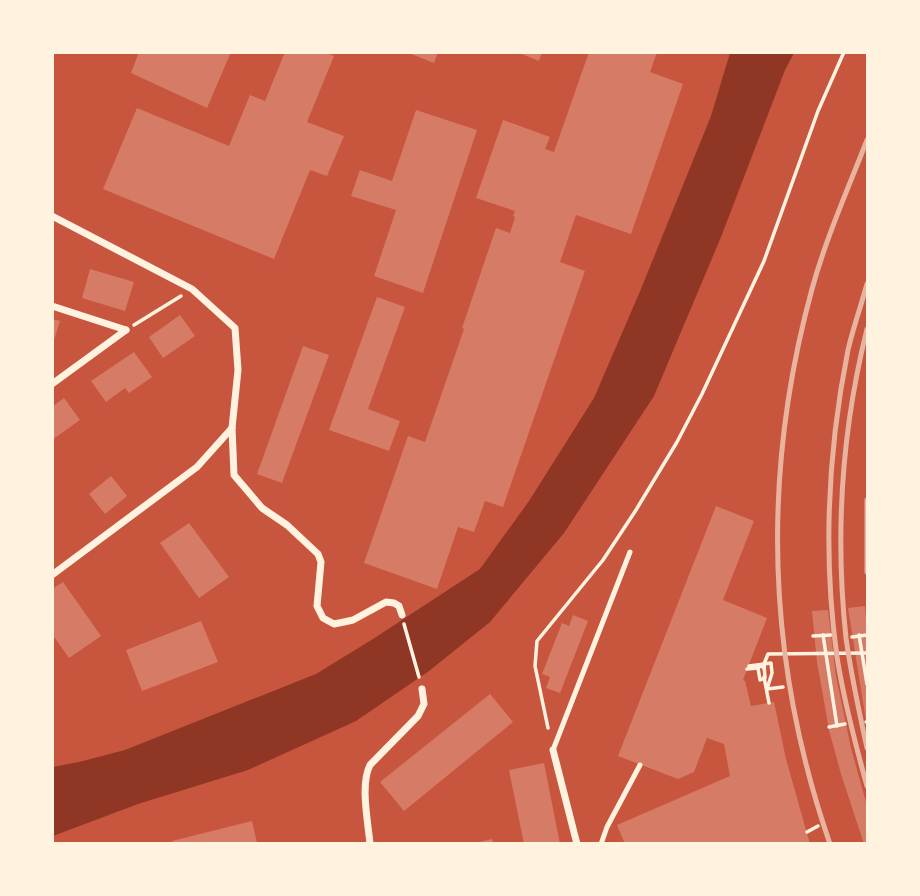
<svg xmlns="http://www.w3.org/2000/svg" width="920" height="896" font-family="'Fira Sans',sans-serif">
<rect width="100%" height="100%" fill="#c8553d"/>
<path fill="#8f3625" d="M730,53H794L785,70L721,237L654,396L564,533L490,622L429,671L356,721L248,770L138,804L53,836V767L79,762L125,750L316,674L373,639L480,569L529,501L594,398L641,289L711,116Z"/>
<g fill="#d67c66">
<path d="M139,52H231L207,108L131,73Z"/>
<path d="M285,52H325L334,56L307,122L344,136L327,176L310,170L274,259L103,189L137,108L229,146L250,95L265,101Z"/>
<path d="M406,52H438L434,63Z"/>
<path d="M517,52H542L539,61Z"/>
<path d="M589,52H657L650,72L683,84L631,234L576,215L560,262L585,271L503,507L485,501L474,532L458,527L437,589L364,563L408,436L425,442L464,329L462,328L496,228L510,233L515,217L513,216L515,211L476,198L503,120L550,137L545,149L554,152Z"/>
<path d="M416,110L477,130L423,293L374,276L396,210L351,196L360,170L392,181Z"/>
<path d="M90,269L134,282L125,311L82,298Z"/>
<path d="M377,297L405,307L368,409L400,421L389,451L329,430Z"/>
<path d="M180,315L195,336L163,358L149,337Z"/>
<path d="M52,319L60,321L53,343H52Z"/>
<path d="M303,346L329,355L282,483L257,474Z"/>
<path d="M134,352L152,377L129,393L125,388L106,402L91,381Z"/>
<path d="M64,398L80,420L52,440V407Z"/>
<path d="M111,476L127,496L105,514L89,494Z"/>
<path d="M716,506L754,521L723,600L767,618L743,680L745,681L751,706L774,702L786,759L810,844H625L617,825L730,776L724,744L707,738L694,772L678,779L618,756Z"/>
<path d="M189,523L229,577L199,598L160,543Z"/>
<path d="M63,582L101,636L69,658L52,634V589Z"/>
<path d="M865,606L867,629V721H866L848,608Z"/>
<path d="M828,610L836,676L851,748L867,806V844H864L841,774L829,730L817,662L812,611Z"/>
<path d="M573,615L588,621L560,693L546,688L550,677L542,674L562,623L569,626Z"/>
<path d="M201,621L218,662L142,691L126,650Z"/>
<path d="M490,694L513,722L404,811L380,782Z"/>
<path d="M544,763L560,844H524L509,770Z"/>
<path d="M252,821L257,843L173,844L172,841Z"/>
<path d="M492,839L494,844H476V843Z"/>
</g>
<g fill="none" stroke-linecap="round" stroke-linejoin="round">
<g stroke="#fff3e0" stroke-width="3.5">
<path d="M134,325L181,296"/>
<path d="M404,624L419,677"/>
<path d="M823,635L837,726"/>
<path d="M859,635L867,684"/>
<path d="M813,636L831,635"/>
<path d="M852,637L867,635"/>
<path d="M749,666L771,663L772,673L767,689L783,687"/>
<path d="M758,668L760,680L765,678L764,664L768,654L867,653"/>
<path d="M747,669L758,668V666L764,667V669"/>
<path d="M764,677L769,703"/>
<path d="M866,722H867"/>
<path d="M829,727L845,724"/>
<path d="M548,728L535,666L537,641L603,560L636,510L677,442L702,394L764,261L818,111L844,52"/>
<path d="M807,832L818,826"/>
</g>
<g stroke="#fff3e0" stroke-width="5">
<path d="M553,750L630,552"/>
<path d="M601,844L607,827L640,765"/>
</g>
<g stroke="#fff3e0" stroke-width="7">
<path d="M52,216L192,289L235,328L238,370L232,428L234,475L262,508L287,525L318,554L321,562L317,606L323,618L334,624L344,622L353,620L386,602L394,603L399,606L402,615"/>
<path d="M52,306L126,330"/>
<path d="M52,384L126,330"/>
<path d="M52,575L197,467L232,428"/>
<path d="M553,750L577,844"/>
<path d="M370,844C368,821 360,785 370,765L418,716L424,704L422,689"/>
</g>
<g stroke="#e9b49f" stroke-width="5">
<path d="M867,284C861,306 853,328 848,350C828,450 823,556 837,657C844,701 855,743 867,786"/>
<path d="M867,329C842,429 835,535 846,638C851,675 859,711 867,748"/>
<path d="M867,500V572"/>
<path d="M830,844C767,662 761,475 812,289C826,238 848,189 867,140"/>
</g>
</g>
<rect width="920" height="896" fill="none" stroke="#fff3e0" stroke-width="108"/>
</svg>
